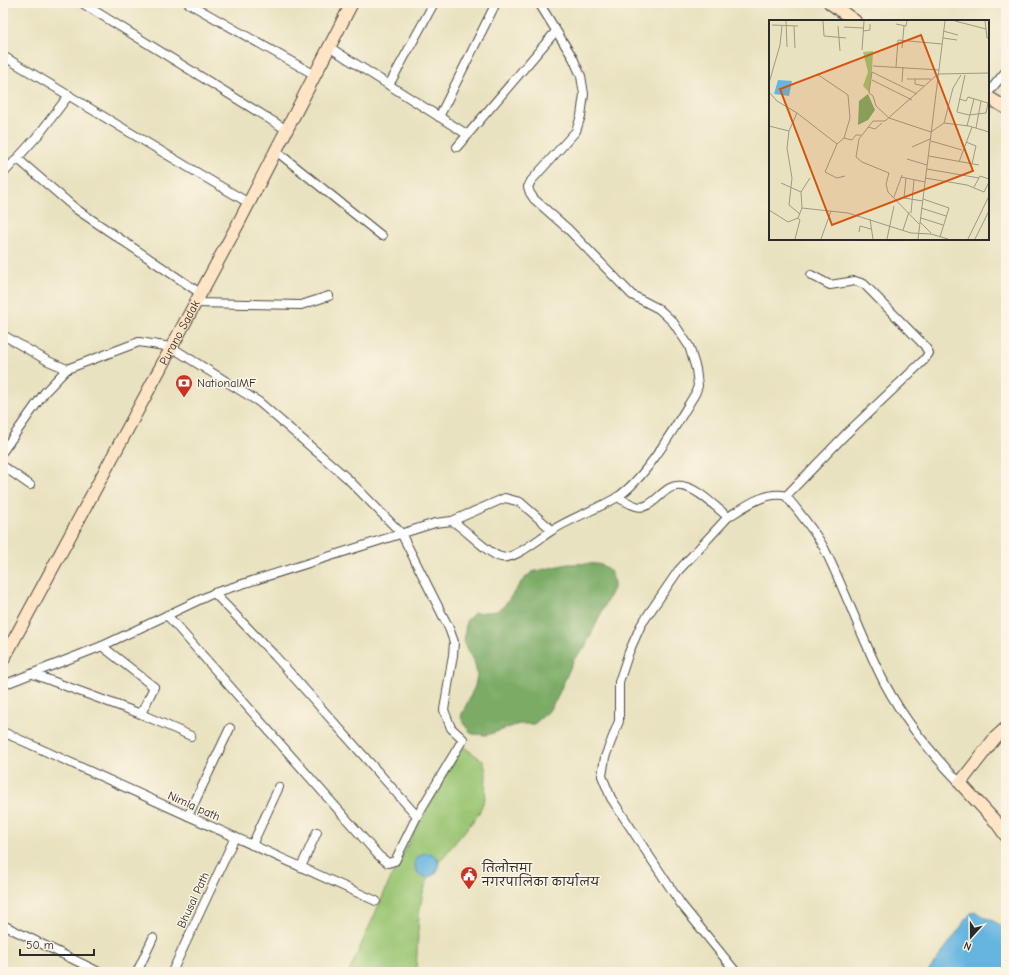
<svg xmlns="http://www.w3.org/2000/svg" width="1009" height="975" font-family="'Comic Neue','Playpen Sans Deva',sans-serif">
<rect width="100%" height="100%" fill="#fcf5e5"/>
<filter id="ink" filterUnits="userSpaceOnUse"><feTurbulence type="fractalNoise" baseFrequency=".025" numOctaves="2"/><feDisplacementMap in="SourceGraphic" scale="8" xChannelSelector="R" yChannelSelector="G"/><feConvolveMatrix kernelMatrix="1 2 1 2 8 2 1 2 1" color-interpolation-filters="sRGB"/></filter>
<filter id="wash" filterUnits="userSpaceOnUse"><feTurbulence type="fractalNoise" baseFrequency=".012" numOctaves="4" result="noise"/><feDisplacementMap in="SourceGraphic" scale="16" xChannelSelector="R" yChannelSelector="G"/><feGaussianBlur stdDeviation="0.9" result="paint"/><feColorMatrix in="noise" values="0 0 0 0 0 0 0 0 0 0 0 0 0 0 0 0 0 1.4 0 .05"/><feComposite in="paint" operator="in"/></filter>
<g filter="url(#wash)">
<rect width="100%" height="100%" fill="#e9e2c0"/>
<path fill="#9bc674" stroke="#637850" d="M464,747L483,761L486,771L485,798L478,815L439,862L438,858L415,865L418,873L429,877L423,892L419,914L416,972H349L394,871L442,780Z"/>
<path fill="#7cab66" stroke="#546b48" d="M568,564C589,564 614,558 614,586L584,649L574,659L556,700L548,712L534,724H519L487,735L472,734L463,723L461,716L475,686L477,675L475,664L464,644L466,621L474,613L497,611L504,606L522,581L532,572Z"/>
<g fill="#65b5e0" stroke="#487086">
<circle cx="427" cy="865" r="12"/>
<path d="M976,912L1006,928V972H928L971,913Z"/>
</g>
</g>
<g filter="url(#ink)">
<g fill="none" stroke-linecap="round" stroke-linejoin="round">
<g stroke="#484641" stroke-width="10">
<g id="street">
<path d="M82,3L287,130"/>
<path d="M188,3L315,75"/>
<path d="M329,47L468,135"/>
<path d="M3,56C85,105 166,155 249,203"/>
<path d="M389,85L434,3"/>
<path d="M988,93L1006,71"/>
<path d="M439,117L496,3"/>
<path d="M457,147L556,31"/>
<path d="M276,151L382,236"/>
<path d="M18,159L76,209L200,293"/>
<path d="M3,174L40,133L69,95"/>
<path d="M195,303L301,305L329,296"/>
<path d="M3,335L48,361L67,369L139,342L171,347L259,402L347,478L401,533L449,628L454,642L453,655L444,710L451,728L463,739L417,816L395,861L388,863L379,856L167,615"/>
<path d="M3,451L45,392L67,369"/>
<path d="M3,466L30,485"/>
<path d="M786,496L845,435L924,360L929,353L924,345L864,284L855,281L830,285L811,275"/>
<path d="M617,497C623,500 630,504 636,506C654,512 663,482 682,486C699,489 714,506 728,517C744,507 767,490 786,496C799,512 814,530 824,548C844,588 859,630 878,670C898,713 927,749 960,783"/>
<path d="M728,517L678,571L641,625L629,652L619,682V721L605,757L602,776L611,798L681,904L736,972"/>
<path d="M452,521L505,498L520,502L552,530"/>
<path d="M214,593L275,656L417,816"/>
<path d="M102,646L154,687L141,714"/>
<path d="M33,674L141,714L191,736"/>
<path d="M3,685L102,646L214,593L435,523L452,521C466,529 488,554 501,557C513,561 540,538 551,531C571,518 595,510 616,498C646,479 676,425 695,394L698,386L696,369L689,346L673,322L659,309L632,295L568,229L534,199L530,193L528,187L531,181L576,131L581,116L584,94L581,76L573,58L539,3"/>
<path d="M3,732L376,901"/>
<path d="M188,816L230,728"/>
<path d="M252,845L279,787"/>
<path d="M301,867L317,832"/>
<path d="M3,925L99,972"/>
<path d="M137,972L153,938"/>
<path d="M172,972L235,837"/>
</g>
</g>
<g stroke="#484641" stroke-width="14">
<g id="secondary">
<path d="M830,3L855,21"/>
<path d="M988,97L1006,108"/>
<path id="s1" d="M3,660L238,224L352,3"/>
<path d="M1006,728L995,738L960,783L996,822L1006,836"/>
</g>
</g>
<use href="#street" stroke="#fff" stroke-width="8"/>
<use href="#secondary" stroke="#ffe4c6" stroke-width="12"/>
</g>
</g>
<defs>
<g id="bank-pin" transform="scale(0.9)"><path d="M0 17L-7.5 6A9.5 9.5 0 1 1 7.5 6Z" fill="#c8321e" stroke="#fcf5e5"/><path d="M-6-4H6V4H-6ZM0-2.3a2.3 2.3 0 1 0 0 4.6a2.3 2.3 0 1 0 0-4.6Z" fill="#fff"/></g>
<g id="civic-pin" transform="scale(0.9)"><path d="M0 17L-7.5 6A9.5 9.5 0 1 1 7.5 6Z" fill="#c8321e" stroke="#fcf5e5"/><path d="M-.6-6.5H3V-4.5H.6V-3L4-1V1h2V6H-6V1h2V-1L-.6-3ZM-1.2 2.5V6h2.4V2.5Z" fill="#fff"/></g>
</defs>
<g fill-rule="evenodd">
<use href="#bank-pin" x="184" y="383"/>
<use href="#civic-pin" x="469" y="875"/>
</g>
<g text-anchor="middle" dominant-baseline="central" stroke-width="3" stroke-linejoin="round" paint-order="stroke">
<g font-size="12" fill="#2b2b2b" stroke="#fcf5e5">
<text stroke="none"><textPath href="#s1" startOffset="372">Purano Sadak</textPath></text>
<text transform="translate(194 806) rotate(24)">Nimla path</text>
<text transform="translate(193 900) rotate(-65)">Bhusal Path</text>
</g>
<g font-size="12" fill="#2b2b2b" stroke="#fcf5e5" text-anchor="start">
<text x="197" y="383">NationalMF</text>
<text x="482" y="868">तिलोत्तमा<tspan x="482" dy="14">नगरपालिका कार्यालय</tspan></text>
</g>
</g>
<g transform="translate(769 20)">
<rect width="220" height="220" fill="#e9e2c0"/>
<path d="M104,31L103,51L100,72L94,66L99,52L94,32Z" fill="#9bc674"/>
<path d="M99,74L106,90L99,100L89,105L90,81Z" fill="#7cab66"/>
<path d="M9,60L23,61L20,76L5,74Z" fill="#65b5e0"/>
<path fill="none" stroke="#9d9984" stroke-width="1" d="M17,1L18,27M54,1L55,16L77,18M186,1L217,9M216,1L218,18H220M127,4L137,6L138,1M3,5L29,6M25,6L26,28M69,6L71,31M75,7L94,8M94,11L101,10V4M174,11L189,15M174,18L188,20M133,28L135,6M93,30L95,1M104,46L170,50M127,47L129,20L173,24M48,54L79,75L81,98L75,118M196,55L188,92L200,95L217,93L219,83M138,59H162M146,59V64L155,66M103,60L143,80M133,62L134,47M0,63L11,25L13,6M0,72L8,81L28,93L20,111L18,128L23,158L20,185L31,194M148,74L103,52L100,73L104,76L107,86L120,98L162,112L175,103L200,106L220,112M190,79L197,81L199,77L219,83M28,93L68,124L75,118L83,120L87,115H92M175,103L184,68L192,55M0,106L20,111M198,106L205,79M99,107L106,109L113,103M207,108L212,81M162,121L193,130M197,122L207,126L203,144M68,124L56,152L68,158L76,156M143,127L161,119M160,136L210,145M138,139L158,145M190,142L203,107M158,149L210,158M132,157L156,162M137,158L135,178L154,181M156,158L198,165L215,172L220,162M205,167L211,156L220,159M32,172L41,158M125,177L133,155M154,179L180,188L171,217M33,188L79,193L142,213L162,214L179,219M152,188L177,196M0,190L19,202L29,198L33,188L32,172L12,163M142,193L145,160M152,198L174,205M101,199L104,219M151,202L162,213M150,204L119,172L117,164L120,153L93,142L87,137L90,119L104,101H116L169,54L220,53M134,210L140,192M90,212L91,206L102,209M26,219L31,200L29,198M52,219L62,191M118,219L125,186M149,219L176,1M199,219L220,176M206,219L220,191"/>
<path fill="#d5540f" fill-opacity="0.15" stroke="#d5540f" stroke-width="2" d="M152,15L204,151L63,205L11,69Z"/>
<rect width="220" height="220" fill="none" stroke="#2b2b2b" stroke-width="2"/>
</g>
<rect width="1009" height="975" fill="none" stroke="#fcf5e5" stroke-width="16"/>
<g transform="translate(971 937) rotate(201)" stroke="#fcf5e5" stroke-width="3" paint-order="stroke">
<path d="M0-3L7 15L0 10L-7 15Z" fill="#2b2b2b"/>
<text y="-6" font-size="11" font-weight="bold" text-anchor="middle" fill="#2b2b2b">N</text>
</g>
<path d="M20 949v6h74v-6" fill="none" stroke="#2b2b2b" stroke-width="2"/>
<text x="26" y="949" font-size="12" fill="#2b2b2b" stroke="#fcf5e5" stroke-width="3" paint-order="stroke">50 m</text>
</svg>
